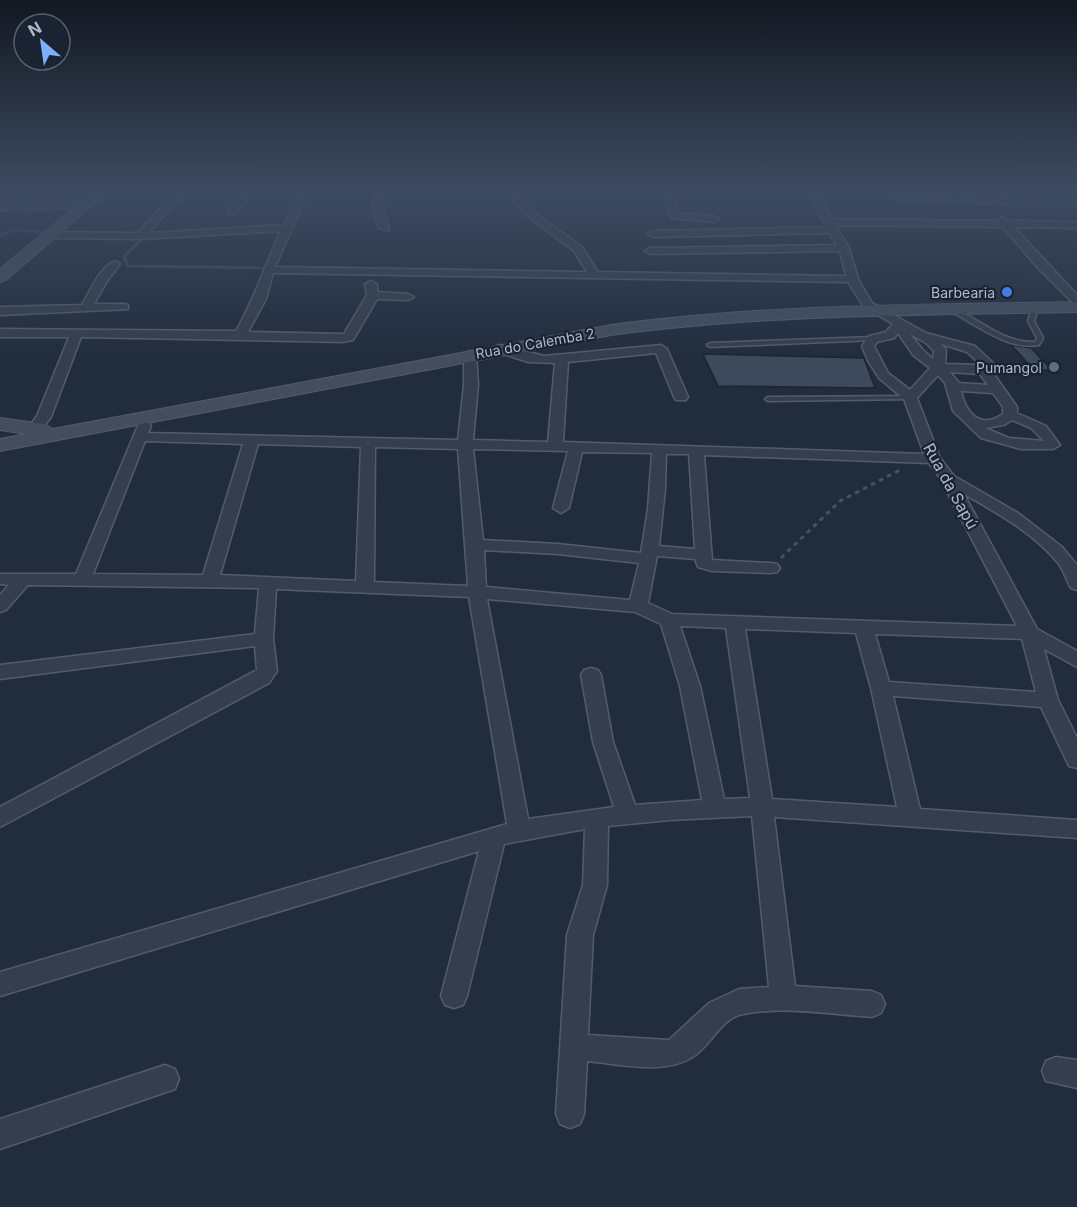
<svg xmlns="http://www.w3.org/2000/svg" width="1077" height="1207" font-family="Inter,sans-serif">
<rect width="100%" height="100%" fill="#212c3c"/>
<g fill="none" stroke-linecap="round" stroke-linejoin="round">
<g stroke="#344764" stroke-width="3">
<path d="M0,235L13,230L44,232"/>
<path d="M133,235L140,241L124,256L127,266L270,268"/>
</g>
</g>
<g fill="#3d4a5b" stroke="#1c2533" stroke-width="1.5">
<path d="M1011,345L1031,348L1052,370H1034Z"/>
<path d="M703,354L864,358L875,388L718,386Z"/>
</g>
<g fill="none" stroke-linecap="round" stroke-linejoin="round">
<g stroke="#535c6a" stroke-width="3">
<g id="lane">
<path d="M1035,306L1038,308L1034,321L1043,338L1039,345C1012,349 992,335 969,322C963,318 955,314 949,310L952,308C981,319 1002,343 1035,342L1037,338L1028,321L1032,308Z"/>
<path d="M873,337L875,338V340L710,347L707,345L710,343Z"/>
<path d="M910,396L912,397V399L768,401L765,399L768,397Z"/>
</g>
</g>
<g stroke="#535c6a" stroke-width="3">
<g id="street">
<path d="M183,189H193L163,216L149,233L284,225L300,189H309L275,267L587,272L574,251L525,214L505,189H514L531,210L582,247L598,272L846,276L840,251L650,254L645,251L650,248L837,245L829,233L653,237L648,234L653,231L826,227L808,189H817L832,219L998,221L1002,217L1008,221L1077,222V228L1014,227L1077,295V304L1073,303L1037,267L1003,227L835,225L849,248L858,279L872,303L926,333L975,346L994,364L991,370L1017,407V413L1046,426L1060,445L1053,449H1021L981,438L953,411L945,383L938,375L917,398L940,458L954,476L1018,513L1062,547L1077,565V590L1071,588C1066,580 1064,570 1058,563C1034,533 997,513 964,494L1037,629L1077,651V667L1044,649L1058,700L1077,738V768L1069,766L1041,707L893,696L920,809L1077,820V838L774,817L795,986L872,991L881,995L885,1004L881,1013L872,1017C830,1014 785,1006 743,1014C719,1019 711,1047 691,1058C662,1075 619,1064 587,1061L584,1114L580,1124L570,1128L560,1124L556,1114L567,935L583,885L585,829L504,844L467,996L463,1005L454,1008L445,1005L441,996L479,851L0,996V972L507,824L469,597L276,589L273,639L277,671L269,683L0,827V807L257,670L255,646L0,679V665L255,634L259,588L28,585L6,610L0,612V595L9,585L0,584V574H76L139,423H149L151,426L148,433L458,440L464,385V355L470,351L476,355L478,385L473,440L548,442L555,363L528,362L497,352L495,349L497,346L501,345L544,356L661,345L667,349L688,397L686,400H676L674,397L656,353L568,362L563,442L924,454L904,399L879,378L868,361L862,346L869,336L886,332L893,324L864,307L848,282L273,273L266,299L248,332L344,334L367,295L365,284L371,281L377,284V292L408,294L414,297L408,300L377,299L353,340L343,342L81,337L51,417L40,431H30L28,428L37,416L69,337H0V329L236,331C255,298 265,265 281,231L141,239L51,238L46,235L51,232L138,233L157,212ZM898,333L913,355L930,368L910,390L888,373L874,346L877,342L894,338ZM910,334L926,343L934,351L933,359L922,349ZM941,344L967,352L981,365L945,364L946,350ZM950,372L980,374L988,385L959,383ZM961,391L993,393L1003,407V414C980,430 966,413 961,391ZM1012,420L1031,428L1044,441L1009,438L985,428L1004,425ZM145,441L243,444L203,575L93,574ZM258,444L361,447L356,581L220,575ZM375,447L458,449L468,586L374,582ZM473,449L568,451L553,508L561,513L569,508L582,452L652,453L648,509L641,553L558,544L483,540ZM666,454H689L695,549L659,546L665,489ZM704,455L929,463L940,478L1017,626L672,614L648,603L657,556L695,559L698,567L712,571L771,573L777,572L780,568L777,564L771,563L712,560ZM484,550L558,554L639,563L630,600L486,587ZM487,599L635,612L661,624L680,686L702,800L635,805L613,742L601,675L598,670L591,668L584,670L581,675L593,742L614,807L528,819ZM680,626L726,628L750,798L724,799L700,686ZM745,629L856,633L871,688L897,807L772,799ZM875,634L1022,639L1036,692L889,682ZM752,816L769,987L739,989L709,1003L669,1040L588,1035L593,935L607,885L608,826L670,820Z"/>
<path d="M248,189H257L235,214H229V210Z"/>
<path d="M374,189H384L383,209L389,228L388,230L379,228L373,209Z"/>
<path d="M443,189H452L453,190L448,193Z"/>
<path d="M659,189H668L679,213L714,216L719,219L714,222L672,218Z"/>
<path d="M886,189H895L897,193L907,196L1077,199V205L906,202L890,197Z"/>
<path d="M85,203L88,204V208L0,210V204Z"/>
<path d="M115,261L120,264L107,281L94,304H124L128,305V309L0,315V307L82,305C90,291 100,267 115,261Z"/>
<path d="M1056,1057L1077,1060V1088L1046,1081L1042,1071L1046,1061Z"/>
<path d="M165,1065L175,1069L179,1079L175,1089L0,1149V1119Z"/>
</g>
</g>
<g stroke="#535c6a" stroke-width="2">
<g id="secondary">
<path d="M97,189H111L6,280L0,282V269Z"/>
<path d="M1077,302V312C921,315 765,314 611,335L0,451V439L27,434L0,430V418L44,424L53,429L611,325C766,304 921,305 1077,302Z"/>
</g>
</g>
<path stroke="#41575a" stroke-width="3" stroke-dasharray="4.5 4.5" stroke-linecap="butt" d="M781,558L840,501L900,470"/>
<use href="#lane" fill="#353e4c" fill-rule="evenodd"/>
<use href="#street" fill="#353e4c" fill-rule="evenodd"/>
<use href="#secondary" fill="#434d5f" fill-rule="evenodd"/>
</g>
<linearGradient id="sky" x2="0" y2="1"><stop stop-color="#121821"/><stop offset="0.53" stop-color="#3d4b61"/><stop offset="1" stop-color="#3d4b61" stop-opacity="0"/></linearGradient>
<rect width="1077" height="358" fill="url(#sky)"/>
<circle fill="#3f7fe0" stroke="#1a2331" stroke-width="2" cx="1007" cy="292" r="6"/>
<circle fill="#5c6f8a" stroke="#1a2331" stroke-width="2" cx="1054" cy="367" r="6"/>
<g text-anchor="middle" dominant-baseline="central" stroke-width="4.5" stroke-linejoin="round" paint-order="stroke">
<g font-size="14" fill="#b0b9c8" stroke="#1a2331" text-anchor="end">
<text x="995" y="292">Barbearia</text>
<text x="1042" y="367">Pumangol</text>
</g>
<g font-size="14" fill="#b0b9c8" stroke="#1a2331">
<text transform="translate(535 343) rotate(-10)">Rua do Calemba 2</text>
</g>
<g font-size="16" fill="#b0b9c8" stroke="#1a2331">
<text transform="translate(951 486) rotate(61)">Rua da Sapú</text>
</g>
</g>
<g transform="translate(42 42) rotate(331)"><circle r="28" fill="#1a2331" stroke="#565f6d" stroke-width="1.5"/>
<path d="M0-4.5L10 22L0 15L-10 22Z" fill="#80b0fd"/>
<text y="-9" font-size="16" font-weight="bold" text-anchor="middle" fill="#b0b9c8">N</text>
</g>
</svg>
